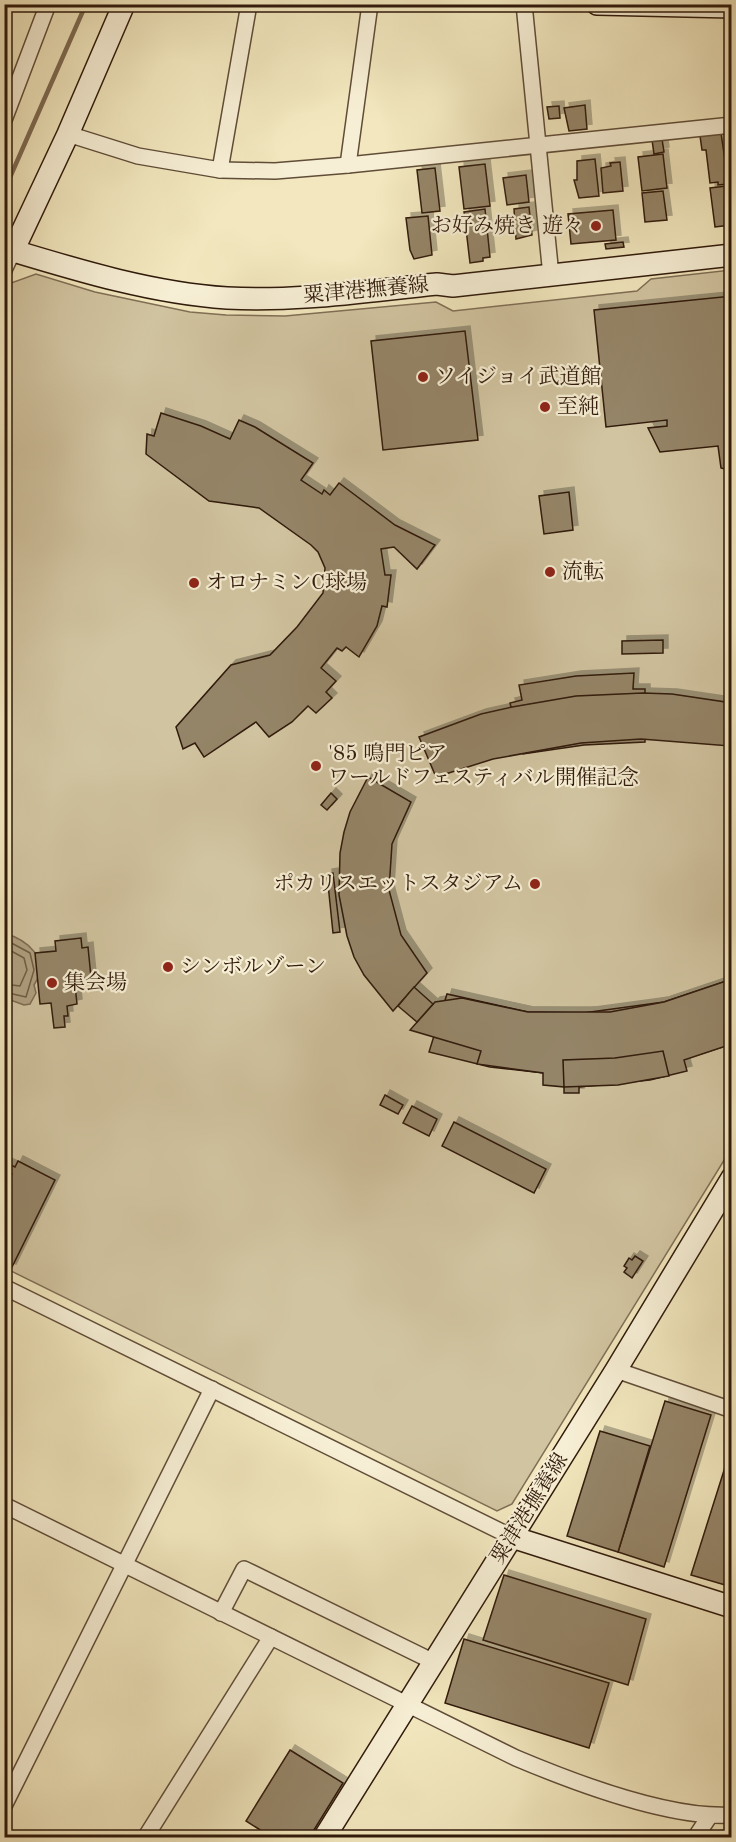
<svg xmlns="http://www.w3.org/2000/svg" width="736" height="1842" font-family="'Old Standard TT','Noto Serif JP',serif">
<defs>
<filter id="shadow"><feDropShadow dx="5" dy="-5" stdDeviation="0" flood-color="#0004"/></filter>
</defs>
<rect width="100%" height="100%" fill="#f2e7be"/>
<filter id="stains"><feTurbulence type="fractalNoise" baseFrequency=".00333" numOctaves="4"/><feColorMatrix values="0 0 0 0 .2 0 0 0 0 .09 0 0 0 0 .02 0 0 0 .5 -.17"/></filter>
<radialGradient id="worn" r=".72"><stop offset=".6" stop-color="#630" stop-opacity="0"/><stop offset="1" stop-color="#630" stop-opacity=".3"/></radialGradient>
<path fill="#d1c4a0" stroke="#806f56" stroke-width="1.5" d="M731,270V1149L512,1504L497,1511L5,1268L4,300L11,283L36,274L95,292L190,312L226,315L285,316L436,302L453,311L637,291L651,279Z"/>
<path fill="#b0a181" stroke="#7d6b52" stroke-width="1.5" d="M4,933C28,940 51,959 34,985L36,993L30,1004L24,1005L5,998Z"/>
<g fill="none" stroke-linecap="round" stroke-linejoin="round">
<g stroke="#705e46" stroke-width="1.5">
<path d="M4,939L30,953L34,970L26,997L4,992"/>
<path d="M4,947L24,958L27,970L20,986L4,984"/>
</g>
<g stroke="#7d6b52" stroke-width="4.5">
<path d="M4,191L86,4"/>
<path d="M715,1838L721,1832L732,1831"/>
</g>
</g>
<g fill="#958568" stroke="#301a0b" stroke-width="1.5" filter="url(#shadow)">
<path d="M585,105L587,129L569,131L564,108Z"/>
<path d="M559,106L560,118L549,119L547,107Z"/>
<path d="M721,133L728,181L727,184L718,185V182L710,183L706,150H702L700,136Z"/>
<path d="M662,139L664,152L654,154L652,140Z"/>
<path d="M663,154L667,188L642,191L638,157Z"/>
<path d="M595,159L599,196L579,198L574,180H577V161Z"/>
<path d="M620,162L623,191L603,193L601,168L611,166L610,163Z"/>
<path d="M485,164L490,206L464,209L459,167Z"/>
<path d="M435,168L440,211L422,213L417,170Z"/>
<path d="M526,175L529,202L507,205L503,178Z"/>
<path d="M726,186L731,225L715,227L710,188Z"/>
<path d="M663,191L667,220L645,222L642,193Z"/>
<path d="M529,207L532,235L516,239L514,209Z"/>
<path d="M485,209L490,257L483,258V261L470,263L464,212Z"/>
<path d="M613,210L616,240L571,244L568,214Z"/>
<path d="M428,216L432,255L414,259L410,250L406,218Z"/>
<path d="M623,242L624,247L606,249L605,244Z"/>
<path d="M732,296V471L721,468L718,446L660,452L648,428L667,426V420L606,427L594,310Z"/>
<path d="M465,331L478,440L383,450L371,341Z"/>
<path d="M161,413L201,426L230,439L239,420L255,427L313,463L301,480L322,494L324,490L330,495L339,483L395,525L435,545L417,569L394,547L381,549L385,575H391L387,607L382,606L377,626L359,657L346,647L342,651L337,648L321,668L336,681L326,692L332,698L316,713L308,706L292,722L269,737L256,722L204,757L195,743L183,749L176,727L231,665L270,655L297,627L323,593L325,568L318,552L311,545L259,508L209,501L146,454L147,434L154,436Z"/>
<path d="M569,492L573,530L544,534L539,496Z"/>
<path d="M663,640V653L622,654V641Z"/>
<path d="M634,673L633,689H645V742L584,745L523,754L510,703L522,700L519,685L576,676Z"/>
<path d="M643,693L672,694L732,703L730,746L641,739L581,743L493,759L436,777L419,737L481,714L512,707L576,696Z"/>
<path d="M368,777L411,802L392,844L389,890L401,935L427,973L393,1011L364,975L354,957L347,936L339,895L340,853L344,832L350,812Z"/>
<path d="M331,793L337,799L327,810L321,805Z"/>
<path d="M333,873L340,932L333,933L327,874Z"/>
<path d="M81,938L82,948L88,947L91,977L66,981L67,985H75L77,1004L67,1006L68,1016H64L65,1027L54,1028L51,1003L40,1004L35,953L56,951L55,941Z"/>
<path d="M732,979V1044L679,1061L666,1064L663,1051L615,1058L563,1060V1074H553L490,1067L429,1052L447,994L528,1012L583,1013L664,1002Z"/>
<path d="M732,979V1044L684,1060L687,1071L650,1080L579,1087V1093H564V1087L543,1085V1073L477,1064L481,1051L410,1030L435,1002L462,998L528,1012H610L664,1002Z"/>
<path d="M414,987L433,1004L417,1022L398,1006Z"/>
<path d="M663,1051L669,1076L618,1085L564,1087L563,1060L615,1058Z"/>
<path d="M385,1095L403,1105L398,1114L380,1105Z"/>
<path d="M412,1106L437,1119L429,1136L403,1123Z"/>
<path d="M454,1122L546,1169L534,1193L442,1146Z"/>
<path d="M18,1161L55,1180L11,1269L4,1266V1189L12,1174L4,1170V1162L15,1167Z"/>
<path d="M635,1256L643,1261L632,1278L624,1272L627,1268L624,1266L629,1258L632,1260Z"/>
<path d="M665,1401L711,1415L664,1567L618,1552Z"/>
<path d="M600,1431L650,1446L618,1552L567,1536Z"/>
<path d="M732,1445V1587L691,1575Z"/>
<path d="M504,1575L646,1619L628,1685L483,1640Z"/>
<path d="M464,1639L609,1683L589,1748L445,1703Z"/>
<path d="M290,1750L343,1783L309,1838H273L246,1821Z"/>
</g>
<g fill="none" stroke-linecap="round" stroke-linejoin="round">
<g stroke="#604d38" stroke-width="18">
<g id="street">
<path d="M524,4L551,276"/>
<path d="M4,120L48,4"/>
<path d="M68,134L138,156L220,170L249,4"/>
<path d="M348,165L732,125"/>
<path d="M220,170L275,171L348,165L370,4"/>
<path d="M4,270L13,251"/>
<path d="M4,1287L512,1537"/>
<path d="M616,1370L732,1410"/>
<path d="M4,1505L516,1758C573,1782 670,1819 732,1815"/>
<path d="M221,1613L244,1569L434,1662"/>
<path d="M4,1806L212,1389"/>
<path d="M145,1838L271,1637"/>
<path d="M695,1838L709,1817"/>
</g>
</g>
<g stroke="#301a0b" stroke-width="24">
<g id="secondary">
<path d="M597,4L732,7"/>
<path d="M4,248C77,270 151,293 227,298C297,302 367,291 437,284L453,286L732,255"/>
<path d="M13,251L68,134L124,4"/>
<path d="M512,1537L732,1607"/>
<path d="M324,1838L616,1370L732,1178"/>
</g>
</g>
<use href="#street" stroke="#f7efd5" stroke-width="15"/>
<use href="#secondary" stroke="#f7efd5" stroke-width="21"/>
</g>
<g fill="#8f2418" stroke="#f7efd5" stroke-width="2">
<circle cx="596" cy="226" r="6"/>
<circle cx="423" cy="377" r="6"/>
<circle cx="545" cy="407" r="6"/>
<circle cx="550" cy="572" r="6"/>
<circle cx="194" cy="583" r="6"/>
<circle cx="316" cy="766" r="6"/>
<circle cx="535" cy="884" r="6"/>
<circle cx="168" cy="967" r="6"/>
<circle cx="52" cy="983" r="6"/>
</g>
<g text-anchor="middle" dominant-baseline="central" stroke-width="4.5" stroke-linejoin="round" paint-order="stroke">
<g font-size="21" fill="#301a0b" stroke="#f7efd5" text-anchor="start">
<text x="584" y="226" text-anchor="end">お好み焼き 遊々</text>
<text x="435" y="377">ソイジョイ武道館</text>
<text x="557" y="407">至純</text>
<text x="562" y="572">流転</text>
<text x="206" y="583">オロナミンC球場</text>
<text x="328" y="754">'85 鳴門ピア<tspan x="328" dy="24">ワールドフェスティバル開催記念</tspan></text>
<text x="523" y="884" text-anchor="end">ポカリスエットスタジアム</text>
<text x="180" y="967">シンボルゾーン</text>
<text x="64" y="983">集会場</text>
</g>
<g font-size="21" fill="#301a0b" stroke="#f7efd5">
<text transform="translate(366 291) rotate(-5)">粟津港撫養線</text>
<text transform="translate(530 1509) rotate(-58)">粟津港撫養線</text>
</g>
</g>
<rect width="736" height="1842" fill="none" stroke="#f2e7be" stroke-width="24"/>
<rect x="6" y="6" width="724" height="1830" fill="none" stroke="#301a0b" stroke-width="3"/>
<rect x="12" y="12" width="712" height="1818" fill="none" stroke="#301a0b" stroke-width="1.5"/>
<rect width="100%" height="100%" filter="url(#stains)"/>
<rect width="100%" height="100%" fill="url(#worn)"/>
</svg>
